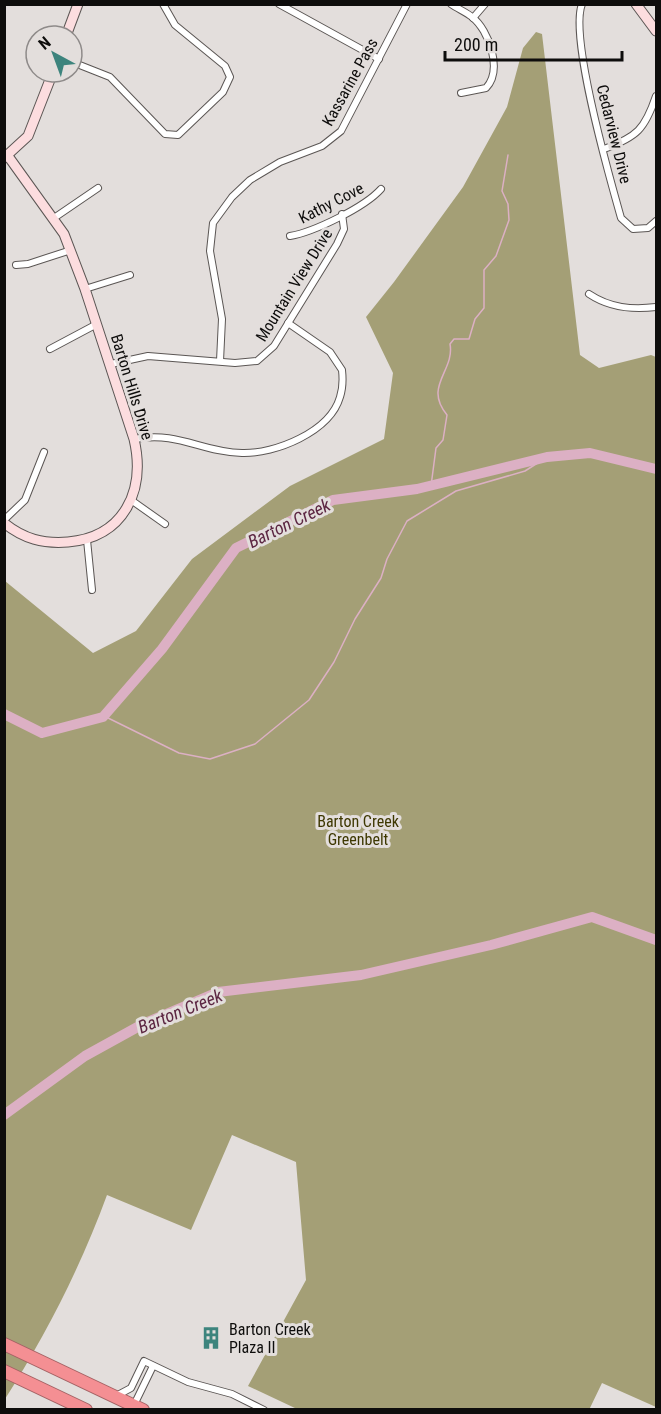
<svg xmlns="http://www.w3.org/2000/svg" width="661" height="1414" font-family="'Roboto Condensed',sans-serif">
<rect width="100%" height="100%" fill="#e3dedc"/>
<path fill="#a49f76" d="M536,32L542,34L580,355L599,368L651,355L656,357V1407L602,1383L589,1410L297,1409L248,1386L306,1280L296,1162L232,1135L191,1230L107,1195C81,1266 46,1335 5,1399V581L93,653L136,631L192,559L290,486L384,439L393,373L366,317L394,282L463,187L507,107L523,48Z"/>
<g fill="none" stroke-linecap="round" stroke-linejoin="round">
<g stroke="#dcb0c4" stroke-width="1.5">
<path d="M431,486L436,448L443,440L447,415C423,386 455,371 450,344L454,339H469L475,319L484,308V270L496,256L509,220L508,204L502,191L508,155"/>
<path d="M104,716L179,753L210,759L255,744L309,700L334,662L355,619L381,578L387,559L407,521L456,491L525,471L547,457"/>
</g>
<g stroke="#dcb0c4" stroke-width="10">
<path d="M4,714L42,733L103,717L162,649L236,548L333,500L417,489L547,457L590,453L656,469"/>
<path d="M4,1115L85,1056L143,1024L218,992L361,975L491,945L592,917L656,940"/>
</g>
<g stroke="#5b5654" stroke-width="8">
<g id="street">
<path d="M279,4L379,59"/>
<path d="M451,4C458,9 466,12 472,17C489,30 503,70 486,88L461,93"/>
<path d="M582,4C569,37 610,179 621,218L633,229L648,228L656,221"/>
<path d="M473,18L485,4"/>
<path d="M72,62L110,77L165,134L178,135L223,92L230,77L225,66L175,25L163,4"/>
<path d="M604,149C637,137 645,129 656,96"/>
<path d="M54,218L98,188"/>
<path d="M290,236C314,232 365,207 381,189"/>
<path d="M16,265L28,264L71,250"/>
<path d="M85,289L130,275"/>
<path d="M589,294C610,308 632,310 656,307"/>
<path d="M50,349L97,324"/>
<path d="M220,361L222,319L210,251L213,223L232,197L250,180L280,162L322,146L341,131L407,4"/>
<path d="M111,364L148,356L235,363L257,361L274,346L337,244L344,229L342,214"/>
<path d="M134,439C180,431 200,452 242,453C275,454 330,432 340,397C343,388 343,379 342,370L330,352L288,323"/>
<path d="M131,500L165,524"/>
<path d="M4,520L25,500L44,452"/>
<path d="M87,540L92,590"/>
<path d="M116,1396L131,1388L144,1361L188,1382L232,1394L264,1410"/>
<path d="M134,1405L153,1366"/>
</g>
</g>
<g stroke="#5b5654" stroke-width="11">
<g id="secondary">
<path d="M636,4L656,31"/>
<path d="M66,36L78,4"/>
<path d="M4,158L28,136L53,72"/>
<path d="M4,523C24,539 43,544 68,542C124,537 146,491 134,439L85,289L64,234L8,156"/>
</g>
</g>
<g stroke="#a46264" stroke-width="14">
<g id="highway">
<path d="M4,1344L143,1410"/>
<path d="M4,1371L86,1410"/>
</g>
</g>
<use href="#street" stroke="#fff" stroke-width="6"/>
<use href="#secondary" stroke="#fcdddf" stroke-width="9"/>
<use href="#highway" stroke="#f48f93" stroke-width="12"/>
</g>
<defs>
<g id="building-bare" transform="scale(1.8)"><path d="M-4-6H4V6H1V3H-1V6H-4ZM-2.5-4.3h1.7v1.8h-1.7ZM.8-4.3h1.7v1.8H.8ZM-2.5-1h1.7V.8h-1.7ZM.8-1h1.7V.8H.8Z" fill="#3d847d" stroke="#e3dedc" stroke-width="2.5" paint-order="stroke"/></g>
</defs>
<g fill-rule="evenodd">
<use href="#building-bare" x="211" y="1338"/>
</g>
<g text-anchor="middle" dominant-baseline="central" stroke-width="6" stroke-linejoin="round" paint-order="stroke">
<g font-size="16" fill="#0e0d0c" stroke="#e3dedc">
<text transform="translate(350 82) rotate(-61)">Kassarine Pass</text>
<text transform="translate(614 134) rotate(76)">Cedarview Drive</text>
<text transform="translate(331 203) rotate(-27)">Kathy Cove</text>
<text transform="translate(294 285) rotate(-58)">Mountain View Drive</text>
<text transform="translate(132 387) rotate(73)">Barton Hills Drive</text>
</g>
<g font-size="16" fill="#3d3700" stroke="#e3dedc">
<text x="358" y="821">Barton Creek<tspan x="358" dy="18">Greenbelt</tspan></text>
</g>
<g font-size="16" fill="#0e0d0c" stroke="#e3dedc" text-anchor="start">
<text x="229" y="1329">Barton Creek<tspan x="229" dy="18">Plaza II</tspan></text>
</g>
<g font-size="18" font-style="italic" fill="#5c2642" stroke="#e3dedc">
<text transform="translate(289 523) rotate(-26)">Barton Creek</text>
<text transform="translate(180 1011) rotate(-22)">Barton Creek</text>
</g>
</g>
<rect width="661" height="1414" fill="none" stroke="#0e0d0c" stroke-width="12"/>
<g transform="translate(54 54) rotate(319)"><circle r="28" fill="#e3dedc" stroke="#8e8a89" stroke-width="1.5"/>
<path d="M0-4.5L10 22L0 15L-10 22Z" fill="#3d847d"/>
<text y="-9" font-size="16" font-weight="bold" text-anchor="middle" fill="#0e0d0c">N</text>
</g>
<path d="M445 51v9h177v-9" fill="none" stroke="#0e0d0c" stroke-width="3"/>
<text x="454" y="51" font-size="18" fill="#0e0d0c" stroke="#e3dedc" stroke-width="4.5" paint-order="stroke">200 m</text>
</svg>
